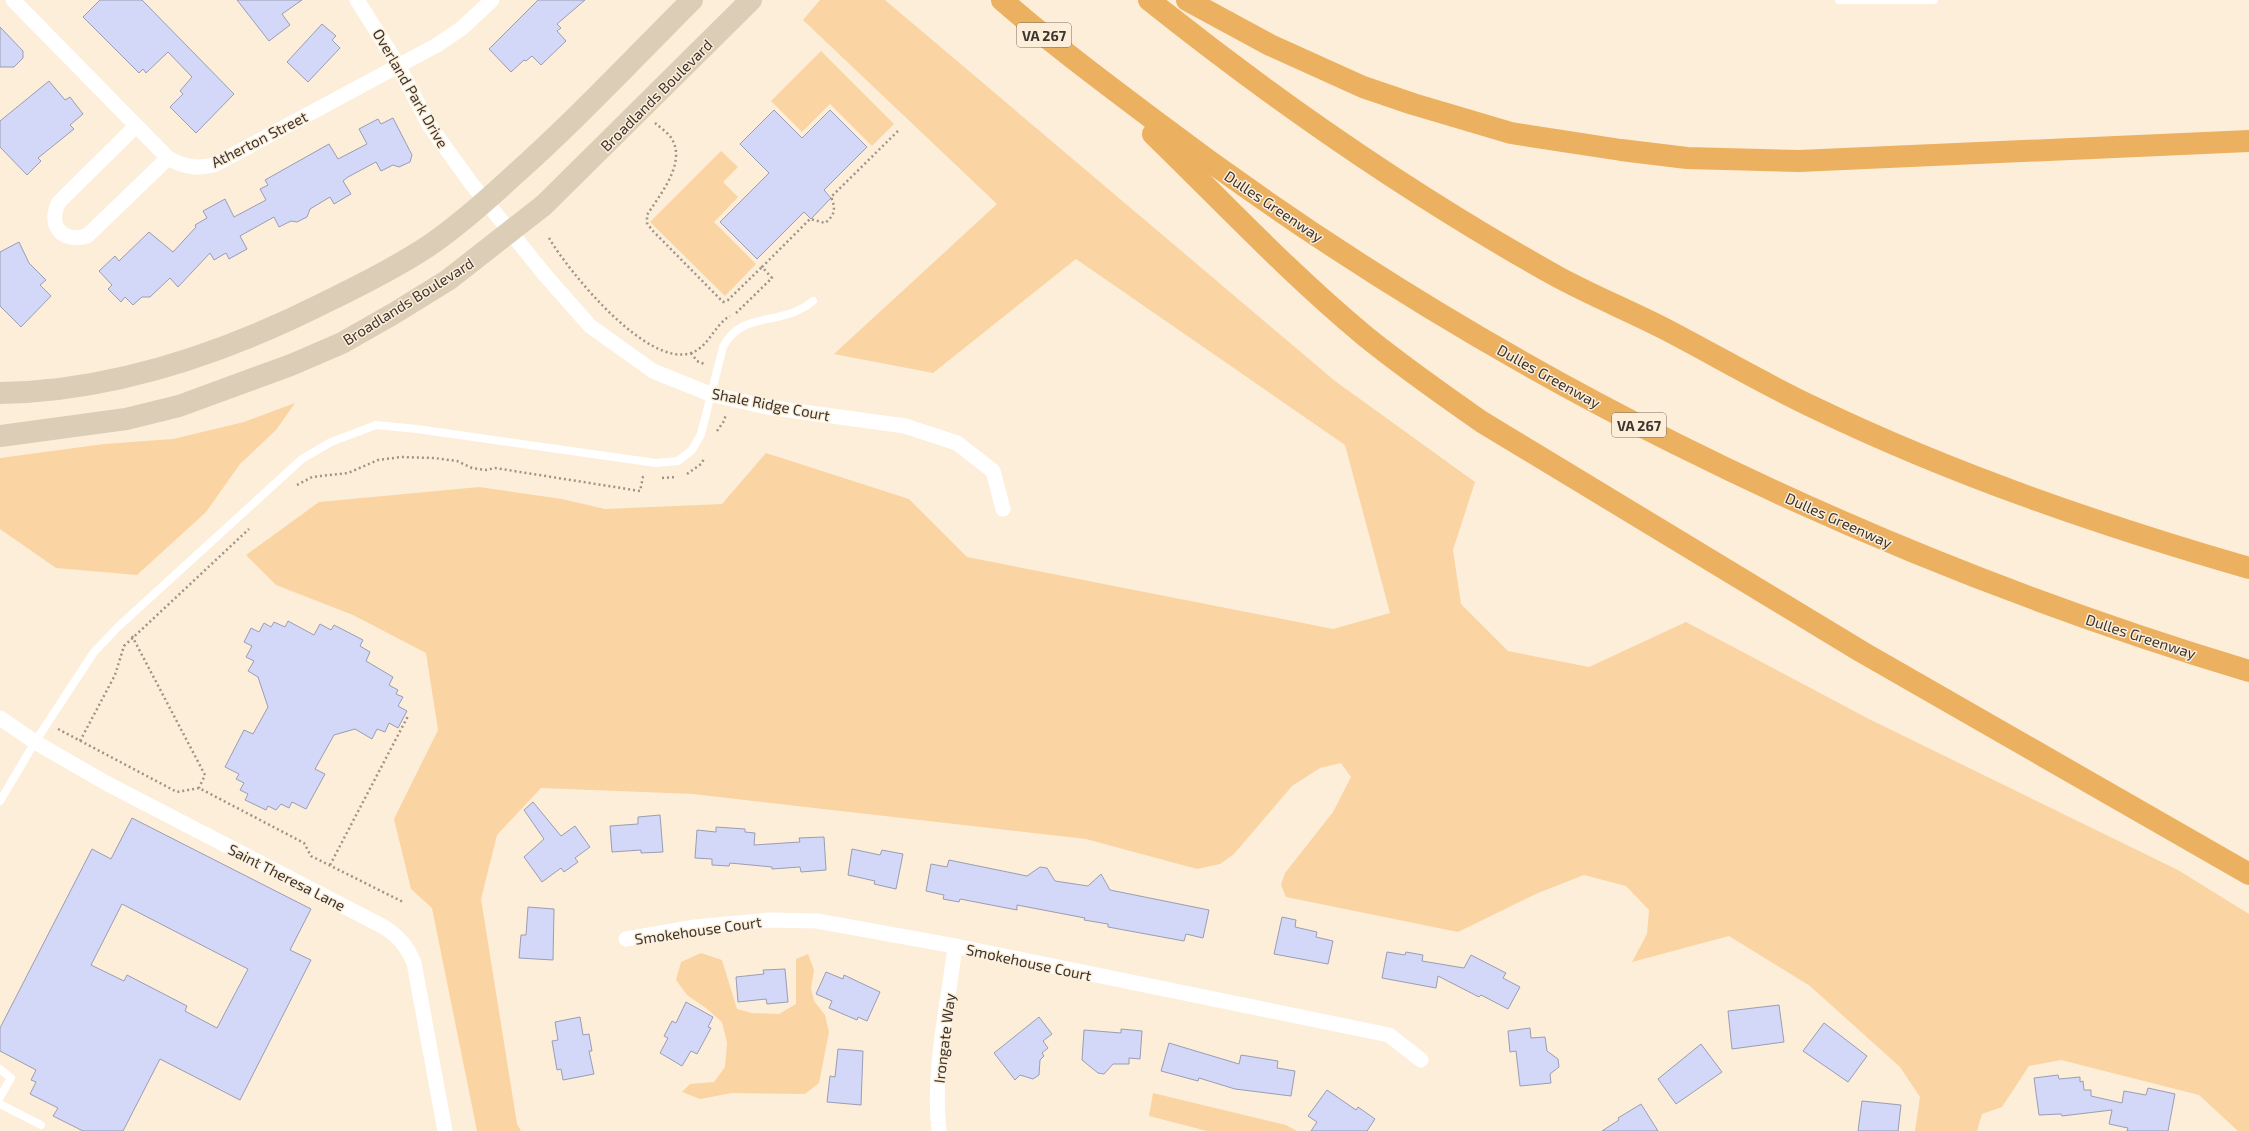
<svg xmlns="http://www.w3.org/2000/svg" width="2249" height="1131" font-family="'Exo 2',sans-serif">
<rect width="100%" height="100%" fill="#fdeeda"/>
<g fill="#fbd4a3">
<path d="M820,0H885L1335,381L1475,482L1453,550L1461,604L1508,651L1589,667L1686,622L1869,719L2178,870L2249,914V1131H2238L2199,1095L2061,1060L2029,1066L2002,1107L1982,1114L1977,1131H1915L1920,1097L1900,1067L1810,986L1729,936L1632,962L1647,934L1649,910L1626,886L1584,875L1538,893L1458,932L1286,897L1281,885L1285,873L1333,812L1351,777L1341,763L1320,768L1292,786L1234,854L1220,864L1197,869L1086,839L693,794L541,788L497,835L481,899L517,1124L521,1131H477L432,908L411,889L394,819L438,730L426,653L353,615L276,585L246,555L319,502L479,487L562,499L605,509L722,504L766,453L909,499L967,557L1333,629L1390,613L1345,445L1076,259L933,373L834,354L997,204L803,20Z"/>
<path d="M821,51L894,124L872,146L830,104L802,132L771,101Z"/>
<path d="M721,151L738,167L723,182L738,197L714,222L756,264L725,296L650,222Z"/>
<path d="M295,403L276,430L240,464L206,512L137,575L56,568L0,529V458L104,444L173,439L244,422Z"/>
<path d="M701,953L722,960L737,1009L752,1013L779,1014L796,1004V959L808,954L814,970L811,988L814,1001L825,1015L829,1032L819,1083L805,1094L732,1093L700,1099L682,1092L690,1084L714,1082L725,1067L727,1043L722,1022L707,1009L687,995L676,980L681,962Z"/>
<path d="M1153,1093L1286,1125L1297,1131H1207L1149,1116Z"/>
</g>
<g fill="#d3d7f8" stroke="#9b9db2" fill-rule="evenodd">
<path d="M100,0H142L234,94L196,133L170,107L183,94L180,91L192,77L168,52L146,73L143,69L139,73L83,17Z"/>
<path d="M237,0H302L282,14L290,25L269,41Z"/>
<path d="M538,0H585L557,24L561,28L557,31L566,41L541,65L532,56L526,61L524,60L511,72L489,49Z"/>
<path d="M322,24L336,36L332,40L340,48L308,82L287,62Z"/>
<path d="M0,27L23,51V58L14,67H0Z"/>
<path d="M49,81L65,100L70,97L83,114L70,125L74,129L38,158L41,161L27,175L0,147V121Z"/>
<path d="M774,110L802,138L830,110L867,147L824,190L831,198L811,219L804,212L757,259L720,222L769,173L740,144Z"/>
<path d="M393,118L412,155L410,162L399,167L393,165L381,171L376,162L348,177L343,181L351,194L334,204L330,197L310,209L307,217L297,222L291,221L279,227L274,217L240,236L247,249L229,259L226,253L214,260L210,253L178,287L170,278L150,297H142L133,305L125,297L121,302L108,289L112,285L99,271L115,256L119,261L149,232L173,252L196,227L195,225L207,218L203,211L225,199L234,217L266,200L260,189L268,185L265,180L329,144L338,159L367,144L359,129L378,119L381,124Z"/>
<path d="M19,242L29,263L46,280L40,285L51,296L21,327L0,306V252Z"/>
<path d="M288,621L314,635L320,624L331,630L334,625L363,640L360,646L370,652L366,661L393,677L389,685L398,690L396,694L403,697L398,706L407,711L398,728L389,723L385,732L377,729L372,739L355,729L334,735L315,769L325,774L306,809L292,802L289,808L281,804L276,810L268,806L266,810L245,800L248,794L240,790L244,783L236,779L239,774L225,767L244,730L253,734L268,707L258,677L248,671L254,661L246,657L252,646L244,642L251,628L259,632L264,623L271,627L274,622L285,627Z"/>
<path d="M533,802L561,836L575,826L590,847L575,858L578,862L564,872L561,868L542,882L524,857L544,839L524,810Z"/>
<path d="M660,815L663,852L641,853V850L612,852L610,826L638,824V817Z"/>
<path d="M132,818L311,909L290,950L311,960L240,1100L160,1059L123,1131H83L53,1116L58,1108L30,1094L36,1082L31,1080L36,1070L0,1051V1028L92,849L111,859ZM122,904L248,969L217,1028L185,1011L187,1006L127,975L124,981L91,965Z"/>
<path d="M716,827L745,829V832L755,833L754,845L800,842L799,838L824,837L826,870L801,872L800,867L772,869V867L730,863L729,866L712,865V859L695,858L697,830L716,832Z"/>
<path d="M852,849L880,855L882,850L903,854L896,889L874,884L875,881L848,875Z"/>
<path d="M949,860L1027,876L1040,867L1047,868L1055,881L1088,886L1101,874L1110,890L1209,910L1203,938L1186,934L1184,941L1108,927V924L1084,920L1085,918L1017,905V910L960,899L959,902L943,899L944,895L926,891L931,864L947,867Z"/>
<path d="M528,907L554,909L553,960L519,958L521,935H526Z"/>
<path d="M1282,917L1296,920L1295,927L1317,932L1316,937L1333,941L1328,964L1274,954Z"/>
<path d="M1387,952L1405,955L1406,952L1423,955L1422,961L1464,968L1471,955L1506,973L1503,978L1520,987L1508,1009L1481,995L1479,997L1438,976L1436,988L1382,978Z"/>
<path d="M785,969L788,1002L767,1004L766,999L738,1002L736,977L764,974L763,970Z"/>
<path d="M826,972L843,979L844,975L880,992L867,1021L858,1017L857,1020L829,1008L832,1001L816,994Z"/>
<path d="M686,1002L713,1017L708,1027L711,1028L697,1054L691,1051L682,1066L660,1053L668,1038L664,1036L672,1021L676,1023Z"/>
<path d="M1779,1005L1784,1042L1732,1049L1728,1011Z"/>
<path d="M580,1017L583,1035L589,1034L592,1051H589L594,1074L563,1080L561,1069L557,1070L552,1041L558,1040L555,1022Z"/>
<path d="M1039,1017L1052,1034L1043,1041L1048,1048L1042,1053L1044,1056L1040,1060L1039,1075L1033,1079L1020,1075L1015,1080L994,1053Z"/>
<path d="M1824,1023L1867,1056L1848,1082L1803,1051Z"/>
<path d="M1530,1028L1531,1038L1545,1037L1547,1051L1558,1059L1559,1067L1550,1074L1551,1083L1520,1086L1516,1051L1510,1052L1508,1031Z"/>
<path d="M1121,1029L1142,1031L1140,1059L1129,1058V1064H1113L1104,1074L1098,1073L1082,1060L1084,1030L1121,1033Z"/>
<path d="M1169,1043L1239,1064L1241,1055L1278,1061L1277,1068L1295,1071L1291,1096L1235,1089L1199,1078L1198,1081L1161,1071Z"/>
<path d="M1701,1044L1722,1072L1676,1104L1658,1079Z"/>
<path d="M838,1049L863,1051L861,1105L827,1102L830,1076L835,1077Z"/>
<path d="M2058,1075L2059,1079L2080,1077V1082L2083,1081L2084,1090H2091V1096L2122,1103L2124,1091L2146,1095L2148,1088L2175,1094L2168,1131H2127L2128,1128L2109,1124L2112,1110L2062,1116L2061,1114L2039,1115L2034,1078Z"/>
<path d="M1327,1090L1356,1110L1358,1107L1375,1119L1367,1131H1311L1317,1122L1308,1116Z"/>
<path d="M1862,1101L1901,1105L1898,1131H1858Z"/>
<path d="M1641,1104L1658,1131H1602L1619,1120L1618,1118Z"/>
</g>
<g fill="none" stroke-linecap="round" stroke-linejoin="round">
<g stroke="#9e9386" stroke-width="2.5" stroke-dasharray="2 3" stroke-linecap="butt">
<path d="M655,123C661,128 670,134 673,141C685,165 659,196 647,215V223L652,230L723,302L728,300L762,267"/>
<path d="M549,238C569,272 647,368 691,353C709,347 714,325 730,316"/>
<path d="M736,313L772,278L762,267L810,219L825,223C835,215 836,209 831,197L900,129"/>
<path d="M691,353L697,361L704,364"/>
<path d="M717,431L724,421L726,414"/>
<path d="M687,474L701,464L704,459"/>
<path d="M662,478L677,477"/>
<path d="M297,485L312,477L348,473L378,460L401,457L434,458L457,461L472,468L486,470L495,468L640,491L643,477H645"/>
<path d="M132,636L205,775L199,788"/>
<path d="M58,729L177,792L199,788L304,843L311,856L403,902"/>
<path d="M80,741L115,675L124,646L249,529"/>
<path d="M330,865L408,716"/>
</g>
<g stroke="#fff" stroke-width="8">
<path d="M1839,0H1934"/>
<path d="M0,801L35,742L94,652L120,625L302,459L331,442L376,425L417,429L656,463L678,461L692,450L701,434L723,347C743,309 780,328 813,301"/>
<path d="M0,1069L11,1078L0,1097"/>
<path d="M0,1104L41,1125"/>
</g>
<g stroke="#fff" stroke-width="15">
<path d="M13,0L168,158C184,167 196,169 214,165L437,45L462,28L492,0"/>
<path d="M357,0L398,65L429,125L471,183L545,275L590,326L653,371L710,394L767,407L905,426L957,443L993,471L1003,509"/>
<path d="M136,126L59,202C47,226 62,243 87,236L168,158"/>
<path d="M0,718L35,742L106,783L384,927C399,937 407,946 414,963L445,1131"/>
<path d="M626,939L695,927L769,920L817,921L955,946L1389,1035L1421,1060"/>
<path d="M939,1131C932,1069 948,1007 955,946"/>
</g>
<g stroke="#dccdb6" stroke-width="22">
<path d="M0,393C115,391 225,353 326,302C361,285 395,268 427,247C458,226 486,201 513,176C575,121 633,59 692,0"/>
<path d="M0,436L126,419L179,406L291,365L342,343L393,314L448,280L544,205L751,0"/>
</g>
<g stroke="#ecb160" stroke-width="22">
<path d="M1002,0C1050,42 1102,81 1154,120C1482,369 1855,552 2249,671"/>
<path d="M1149,0C1278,103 1414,197 1558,277C1593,296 1630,311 1665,329C1715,355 1764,384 1815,408C1954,475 2100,525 2249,568"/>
<path d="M1187,0L1270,45L1363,87L1413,104L1511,133L1621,150L1687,158L1799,161L2249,141"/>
<path d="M1153,134C1223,202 1290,274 1365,336C1403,367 1442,394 1482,422L1862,652L2249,874"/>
</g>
</g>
<g text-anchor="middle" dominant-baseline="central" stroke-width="3" stroke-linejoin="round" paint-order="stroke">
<g fill="#fdeeda" stroke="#756c62" stroke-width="1">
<rect x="1017" y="23" width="54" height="24" rx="3"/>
<rect x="1612" y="413" width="54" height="24" rx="3"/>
</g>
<g font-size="14" font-weight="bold" fill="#3b352e">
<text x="1044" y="35">VA 267</text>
<text x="1639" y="425">VA 267</text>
</g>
<g font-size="15" fill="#3b352e" stroke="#fdeeda">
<text transform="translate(411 88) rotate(60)">Overland Park Drive</text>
<text transform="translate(656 95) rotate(-45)">Broadlands Boulevard</text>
<text transform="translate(259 139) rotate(-27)">Atherton Street</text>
<text transform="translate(1274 206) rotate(34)">Dulles Greenway</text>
<text transform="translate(408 301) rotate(-32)">Broadlands Boulevard</text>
<text transform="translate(1549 376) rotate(29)">Dulles Greenway</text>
<text transform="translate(771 404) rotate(11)">Shale Ridge Court</text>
<text transform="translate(1839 520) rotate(24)">Dulles Greenway</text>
<text transform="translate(2141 636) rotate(18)">Dulles Greenway</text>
<text transform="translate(287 877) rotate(27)">Saint Theresa Lane</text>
<text transform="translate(698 930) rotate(-8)">Smokehouse Court</text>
<text transform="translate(1029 962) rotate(12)">Smokehouse Court</text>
<text transform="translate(944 1038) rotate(-83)">Irongate Way</text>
</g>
</g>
</svg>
